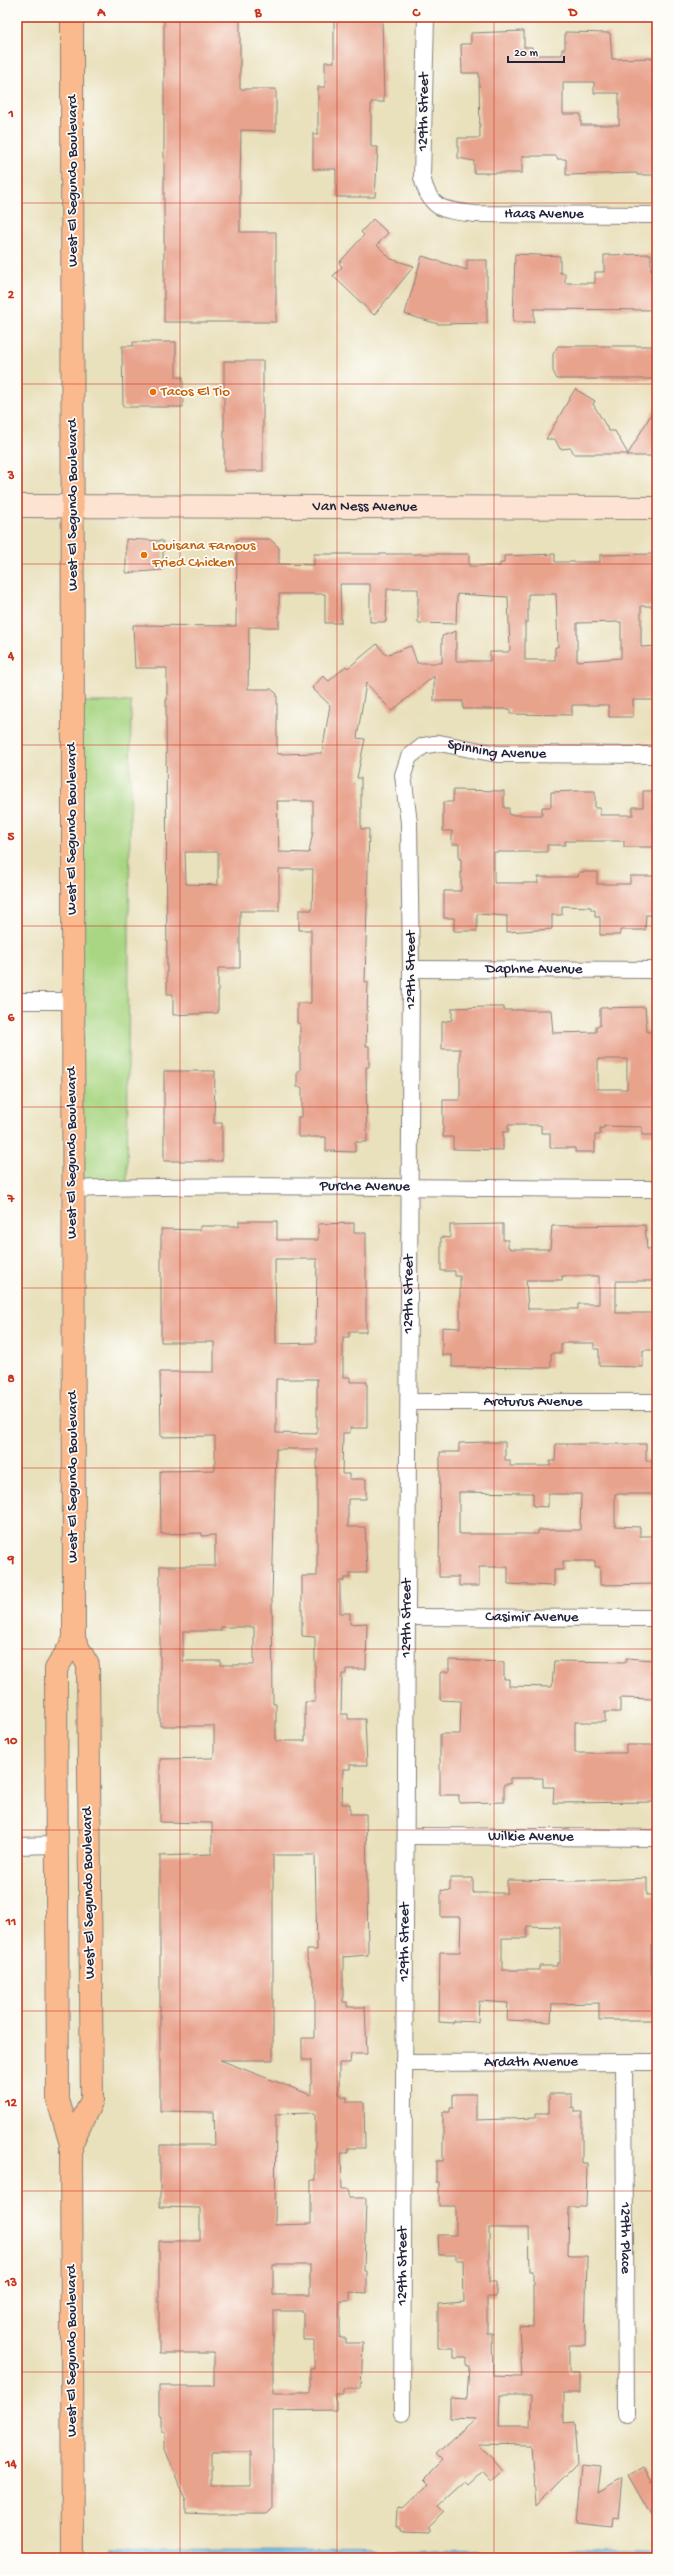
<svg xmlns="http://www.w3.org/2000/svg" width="674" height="2575" font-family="'Gochi Hand',sans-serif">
<rect width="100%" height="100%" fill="#fdfcf7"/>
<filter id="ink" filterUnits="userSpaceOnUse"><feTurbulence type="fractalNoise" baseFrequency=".025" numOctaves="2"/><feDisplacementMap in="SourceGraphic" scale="8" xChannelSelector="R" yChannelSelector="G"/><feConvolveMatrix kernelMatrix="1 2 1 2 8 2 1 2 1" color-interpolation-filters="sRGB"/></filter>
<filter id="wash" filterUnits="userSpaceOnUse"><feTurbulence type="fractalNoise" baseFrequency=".012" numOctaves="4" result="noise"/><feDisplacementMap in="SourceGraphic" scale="16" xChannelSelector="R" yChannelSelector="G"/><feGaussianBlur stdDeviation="0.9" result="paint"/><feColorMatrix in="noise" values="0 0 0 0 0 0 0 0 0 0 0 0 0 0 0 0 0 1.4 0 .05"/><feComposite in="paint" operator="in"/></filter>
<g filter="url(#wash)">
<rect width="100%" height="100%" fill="#e9e0bc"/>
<path fill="#a9d683" stroke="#667c5f" d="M73,702H131L127,1187L73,1189Z"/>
<path fill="#75c1ef" stroke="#4c7295" d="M110,2552L657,2553V2558H110Z"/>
<g id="blocks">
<g fill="#e8a38d" fill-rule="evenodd">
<path d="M164,17H240V89H276V131L241,130L240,181V232H276V322H164Z"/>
<path d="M334,17H382L384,102H371V147H378L375,197H336V169H313V134H318V87H325V62H334Z"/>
<path d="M524,31V47H532V55H562V49H565V32L610,33L612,59L657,58V175H637V173L566,175V159H557V156H522V173H474V161L458,158V138H480L479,73H462L461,44H471V33ZM563,82H594V93H619V125H581V114H563Z"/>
<path d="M373,219L388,233L377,245L391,259L414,266L374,315L333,276L342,267L339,263L364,235L361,232Z"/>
<path d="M515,254L560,256V273H565V283H595V272H604V255L651,254V271H657V310L534,309V322H513Z"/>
<path d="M422,256L467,270V260H487V323L438,324L405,314Z"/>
<path d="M133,342H176V377H183V407H123L122,346H133Z"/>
<path d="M558,346H657V379H557L553,371V354Z"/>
<rect x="224" y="361" width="39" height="110"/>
<path d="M575,389L595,401L593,404L609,431H615L628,454H574L571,448L560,449L555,439H546Z"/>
<path d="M657,404V456H627Z"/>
<path d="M126,539L163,541V570L126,573Z"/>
<path d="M237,539H270L279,548V564L314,565V554H469V566H500V563H504V556L555,554V562H600V555L653,554V566H657V606H641V647L657,646V700H633V717H609V705H572V715L510,714V709H463V701H434V676L392,711L366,683L357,738L365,739L357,778H361V829H369L365,982H368L366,1046H369V1067H366L367,1142H355V1152L326,1151V1137H298V1117H302V1087H297V1071H300V1023H297V1003H311V930H299V910H312L313,869H279V911H240V968H218V1013L173,1015V994H167L166,700H167V668H135L133,625L236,626ZM340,584H370V622H386L387,589H418V623L456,624L457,594L508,597L510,649L508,652H490V661H456V631L442,636V663H417L411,646L386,655L377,644L348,668L346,666L329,681L323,676L312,688L330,705L322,753L277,754V694L271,689H248L249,627H279V594H325V623H341ZM528,594H556L558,647H555V660H525V622H528ZM621,622V658L577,661V623ZM277,801H313V831L309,853L279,852ZM185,852H218V885L186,884Z"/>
<path d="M453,790L504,791V808H509V815H542V807H551V792L576,791H595V808H600V815H633V807H643V791H657V847H624V841H565V845H547V852H494V883H538V877H578L579,872H597V884H630V876H657V903H654V915H646L645,930H620V935H600V917H595V910H591V907L562,906V915H552V929L507,932V916L477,914V931H454V918H444V891H461V859H459V844H452V831H443V802H453Z"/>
<path d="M484,1007H504V1010H551L553,1033L596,1032V1026H600V1008L645,1007L647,1032H657V1135H642V1127L604,1126V1128H600V1135H595V1152H575V1148H550V1133H541V1125H508V1132H503V1150L453,1149V1137H443V1100H460V1049H442V1022L452,1020V1008ZM598,1059H627V1089H598Z"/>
<path d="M164,1071H215L214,1123H222V1161H164Z"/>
<path d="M239,1221H277V1240H318V1224L354,1223V1233H366V1332H349V1337H343V1377H350V1382H367V1428H350V1433H343L342,1474H349V1479H366V1499H348V1527H365L367,1573H350V1578H344V1581H340V1613H350V1624L367,1623L366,1669H346V1674H342L341,1714H348V1719H365L367,1765H350V1769H343L342,1804H350V1814H366L368,1955L343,1957V2002H347V2007H365L367,2054H351L350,2063H339V2094H341V2097H347V2102H364L365,2148H348V2153H341L342,2189H349V2198H366L364,2271H367V2293L350,2292V2301H340V2338H346V2343H363L361,2389H343V2394H336V2410L273,2411V2508L267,2514H209L186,2513V2502L165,2449V2432H162V2415H159V2386H214V2353H159V2241H200V2208L160,2207V2145H215L214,2112L160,2111V1856L212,1854V1823L160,1822V1759L212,1758L214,1755V1726H160V1566H215V1535L202,1536V1533L161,1534L160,1471L215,1470V1436L161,1437L160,1372H214V1342H161V1229L200,1230V1226H239ZM275,1259H317L316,1343L276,1344ZM276,1379H317V1434L276,1433ZM276,1449H317V1576H302V1636L315,1637V1702H305V1741H276V1704H273L272,1597ZM221,1627H254V1665H221V1661H183V1631H221ZM273,1855H315L317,1950H307V1958L315,1987V2038H302V2060H311V2095L220,2060H273ZM315,2113V2180H311V2224L275,2225L276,2114ZM273,2265H310V2295H273ZM273,2311H303V2340H314V2369H310V2393H273ZM211,2452H251V2486H211Z"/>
<path d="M503,1224V1240H508V1247L512,1249H550L552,1226L645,1225L647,1249H657V1281H616V1313H657V1340H653V1350H643V1367L599,1366V1349H594V1343H561V1353H551V1368L452,1367V1355H442V1327L460,1328V1276H455V1271H441V1237L450,1238V1225ZM562,1276H599V1304H578V1309H528L526,1280H562Z"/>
<path d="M485,1442H505V1460H510V1466H550V1461H555L556,1444H646V1461H652V1468H657V1494H615V1526L640,1527V1536H657V1584L600,1585V1567H595V1561H563V1570H554V1586L508,1584V1567H479V1586H459V1577H439L440,1452H459V1443ZM459,1492L533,1493V1506L548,1507V1494H581L580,1530H538V1534H459Z"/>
<path d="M626,1658L653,1660V1671H657V1699L620,1698V1712H605V1722H575V1753H626V1745H657V1802L553,1803L554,1787H543V1778H510V1784H504V1802L459,1803V1795H440V1734H460L461,1701L440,1700V1674L441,1672H449V1660L504,1662V1679H509V1686L552,1687L554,1661L626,1662Z"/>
<path d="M450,1878H473V1893H507V1880L580,1881L647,1878V1895H656L657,1907V1945H651V1975H657V2020H599V2003L552,2004L551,2022L507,2020L508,2003L479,2001L478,2022L454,2021L453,2023L439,2022L440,1952H460L461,1917H441V1890L450,1891ZM527,1926L560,1927V1963H557V1966H539V1970H502V1938H527Z"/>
<path d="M453,2094H476V2120L536,2118V2113H549V2094H572V2108H575V2112H582V2163H587L586,2207H569L568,2254L570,2256H587L585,2345H569V2373H580V2393H564V2423L574,2422L577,2464L536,2505L532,2445L479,2444L503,2471L491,2482L481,2472L468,2484L465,2481L439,2505L445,2511L429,2526V2531L401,2530V2527H396L397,2508L402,2509L429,2484L424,2479L442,2461L436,2455L476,2419L450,2418V2398L467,2399L469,2366H466V2358H454V2348H438V2304L464,2302L463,2260H456V2255H439L438,2235H456V2206H439V2182H436V2161H443V2112H450V2108H453ZM489,2228H529L530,2271H533V2327L519,2326L522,2377L493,2376L492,2333H487V2297H496V2282H489ZM500,2395H531L530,2426H499Z"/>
<path d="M581,2465L601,2467L598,2492L622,2478L618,2519L613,2518L612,2527L576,2523Z"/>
<path d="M643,2467L651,2482L657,2478V2526L628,2475Z"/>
</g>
</g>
</g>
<g filter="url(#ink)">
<use href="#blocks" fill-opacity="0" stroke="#86817c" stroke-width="1"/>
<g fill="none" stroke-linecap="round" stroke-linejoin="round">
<g stroke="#86817c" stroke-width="18">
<g id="minor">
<path id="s1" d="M426,17L422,177C430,211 444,210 475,214L657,215"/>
<path id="s2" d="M411,969L657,970"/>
<path d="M17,1001H72"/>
<path id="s3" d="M73,1189C267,1183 462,1189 657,1189"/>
<path id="s4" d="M409,1402H657"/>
<path id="s5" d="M407,1617L657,1618"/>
<path id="s6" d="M406,1836L657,1838"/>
<path d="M17,1846L56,1845"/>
<path id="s7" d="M624,2062L626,2414"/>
<path id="s8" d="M404,2063L657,2062"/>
<path id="s9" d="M402,2413L411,969L409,823L403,775L409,757L423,746L439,743L497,754L657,755"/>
</g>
</g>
<g stroke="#86817c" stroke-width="24">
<g id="secondary">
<path id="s10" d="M17,506L657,508"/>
</g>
</g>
<g stroke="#86817c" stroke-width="24">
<g id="primary">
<path d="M71,2144L92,2100L88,1665L74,1640L72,17"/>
<path d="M73,2558L71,2144L58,2100L56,1669L74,1640"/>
</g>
</g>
<use href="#minor" stroke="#fff" stroke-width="16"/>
<use href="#secondary" stroke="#fde3d1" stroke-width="22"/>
<use href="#primary" stroke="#fbba8d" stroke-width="22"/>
</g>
</g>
<path fill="none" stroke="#c8321e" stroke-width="1" stroke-opacity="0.55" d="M180,17V2558M337,17V2558M494,17V2558M17,203H657M17,384H657M17,564H657M17,745H657M17,926H657M17,1107H657M17,1288H657M17,1468H657M17,1649H657M17,1830H657M17,2011H657M17,2191H657M17,2372H657"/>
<g fill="#e8710a" stroke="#fdfcf7" stroke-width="1.5">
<circle cx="153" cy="392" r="4"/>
<circle cx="144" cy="555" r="4"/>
</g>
<g text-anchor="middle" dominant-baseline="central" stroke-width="3.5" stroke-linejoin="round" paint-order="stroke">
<g font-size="15" fill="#22223b" stroke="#fdfcf7">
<text transform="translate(424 112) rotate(-89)">129th Street</text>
<text transform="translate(73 181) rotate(-90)">West El Segundo Boulevard</text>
<text stroke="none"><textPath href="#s1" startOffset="301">Haas Avenue</textPath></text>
<text transform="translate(73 505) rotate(-90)">West El Segundo Boulevard</text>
<text stroke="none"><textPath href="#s10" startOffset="348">Van Ness Avenue</textPath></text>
<text stroke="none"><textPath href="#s9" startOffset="1750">Spinning Avenue</textPath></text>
<text transform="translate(72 829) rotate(-90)">West El Segundo Boulevard</text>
<text stroke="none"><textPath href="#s2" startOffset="123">Daphne Avenue</textPath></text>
<text transform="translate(411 970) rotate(-90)">129th Street</text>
<text transform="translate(72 1153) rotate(-90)">West El Segundo Boulevard</text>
<text stroke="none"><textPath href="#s3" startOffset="292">Purche Avenue</textPath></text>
<text stroke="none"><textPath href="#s9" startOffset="1119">129th Street</textPath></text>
<text stroke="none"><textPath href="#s4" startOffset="124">Arcturus Avenue</textPath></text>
<text transform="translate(73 1477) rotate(-90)">West El Segundo Boulevard</text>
<text stroke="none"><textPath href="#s5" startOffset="125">Casimir Avenue</textPath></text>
<text stroke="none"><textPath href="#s9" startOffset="795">129th Street</textPath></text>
<text stroke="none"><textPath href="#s6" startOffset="125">Wilkie Avenue</textPath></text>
<text transform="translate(89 1893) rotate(-91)">West El Segundo Boulevard</text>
<text stroke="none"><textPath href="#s9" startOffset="471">129th Street</textPath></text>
<text stroke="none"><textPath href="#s8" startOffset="127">Ardath Avenue</textPath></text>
<text stroke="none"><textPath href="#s7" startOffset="176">129th Place</textPath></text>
<text stroke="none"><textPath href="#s9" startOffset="147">129th Street</textPath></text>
<text transform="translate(72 2351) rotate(-90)">West El Segundo Boulevard</text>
</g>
<g font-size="15" fill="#c56008" stroke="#fdfcf7" text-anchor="start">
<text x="161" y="392">Tacos El Tio</text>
<text x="152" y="546">Louisana Famous<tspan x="152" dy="17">Fried Chicken</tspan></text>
</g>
</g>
<rect width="674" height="2575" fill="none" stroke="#fdfcf7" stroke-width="44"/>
<path d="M508 56v6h56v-6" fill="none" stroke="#22223b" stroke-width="2"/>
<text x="514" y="56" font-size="12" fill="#22223b" stroke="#fdfcf7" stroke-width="3" paint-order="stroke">20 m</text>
<rect x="22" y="22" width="630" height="2531" fill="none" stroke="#c8321e" stroke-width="1.5"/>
<g font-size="13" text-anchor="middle" font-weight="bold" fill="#c8321e">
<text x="101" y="16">A</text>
<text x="258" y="16">B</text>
<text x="416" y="16">C</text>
<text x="573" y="16">D</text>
<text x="11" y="117">1</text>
<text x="11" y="298">2</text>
<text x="11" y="479">3</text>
<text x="11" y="659">4</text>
<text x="11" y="840">5</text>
<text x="11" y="1021">6</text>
<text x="11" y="1202">7</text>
<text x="11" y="1382">8</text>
<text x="11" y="1563">9</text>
<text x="11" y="1744">10</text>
<text x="11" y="1925">11</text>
<text x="11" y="2106">12</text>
<text x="11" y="2286">13</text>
<text x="11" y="2467">14</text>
</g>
</svg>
